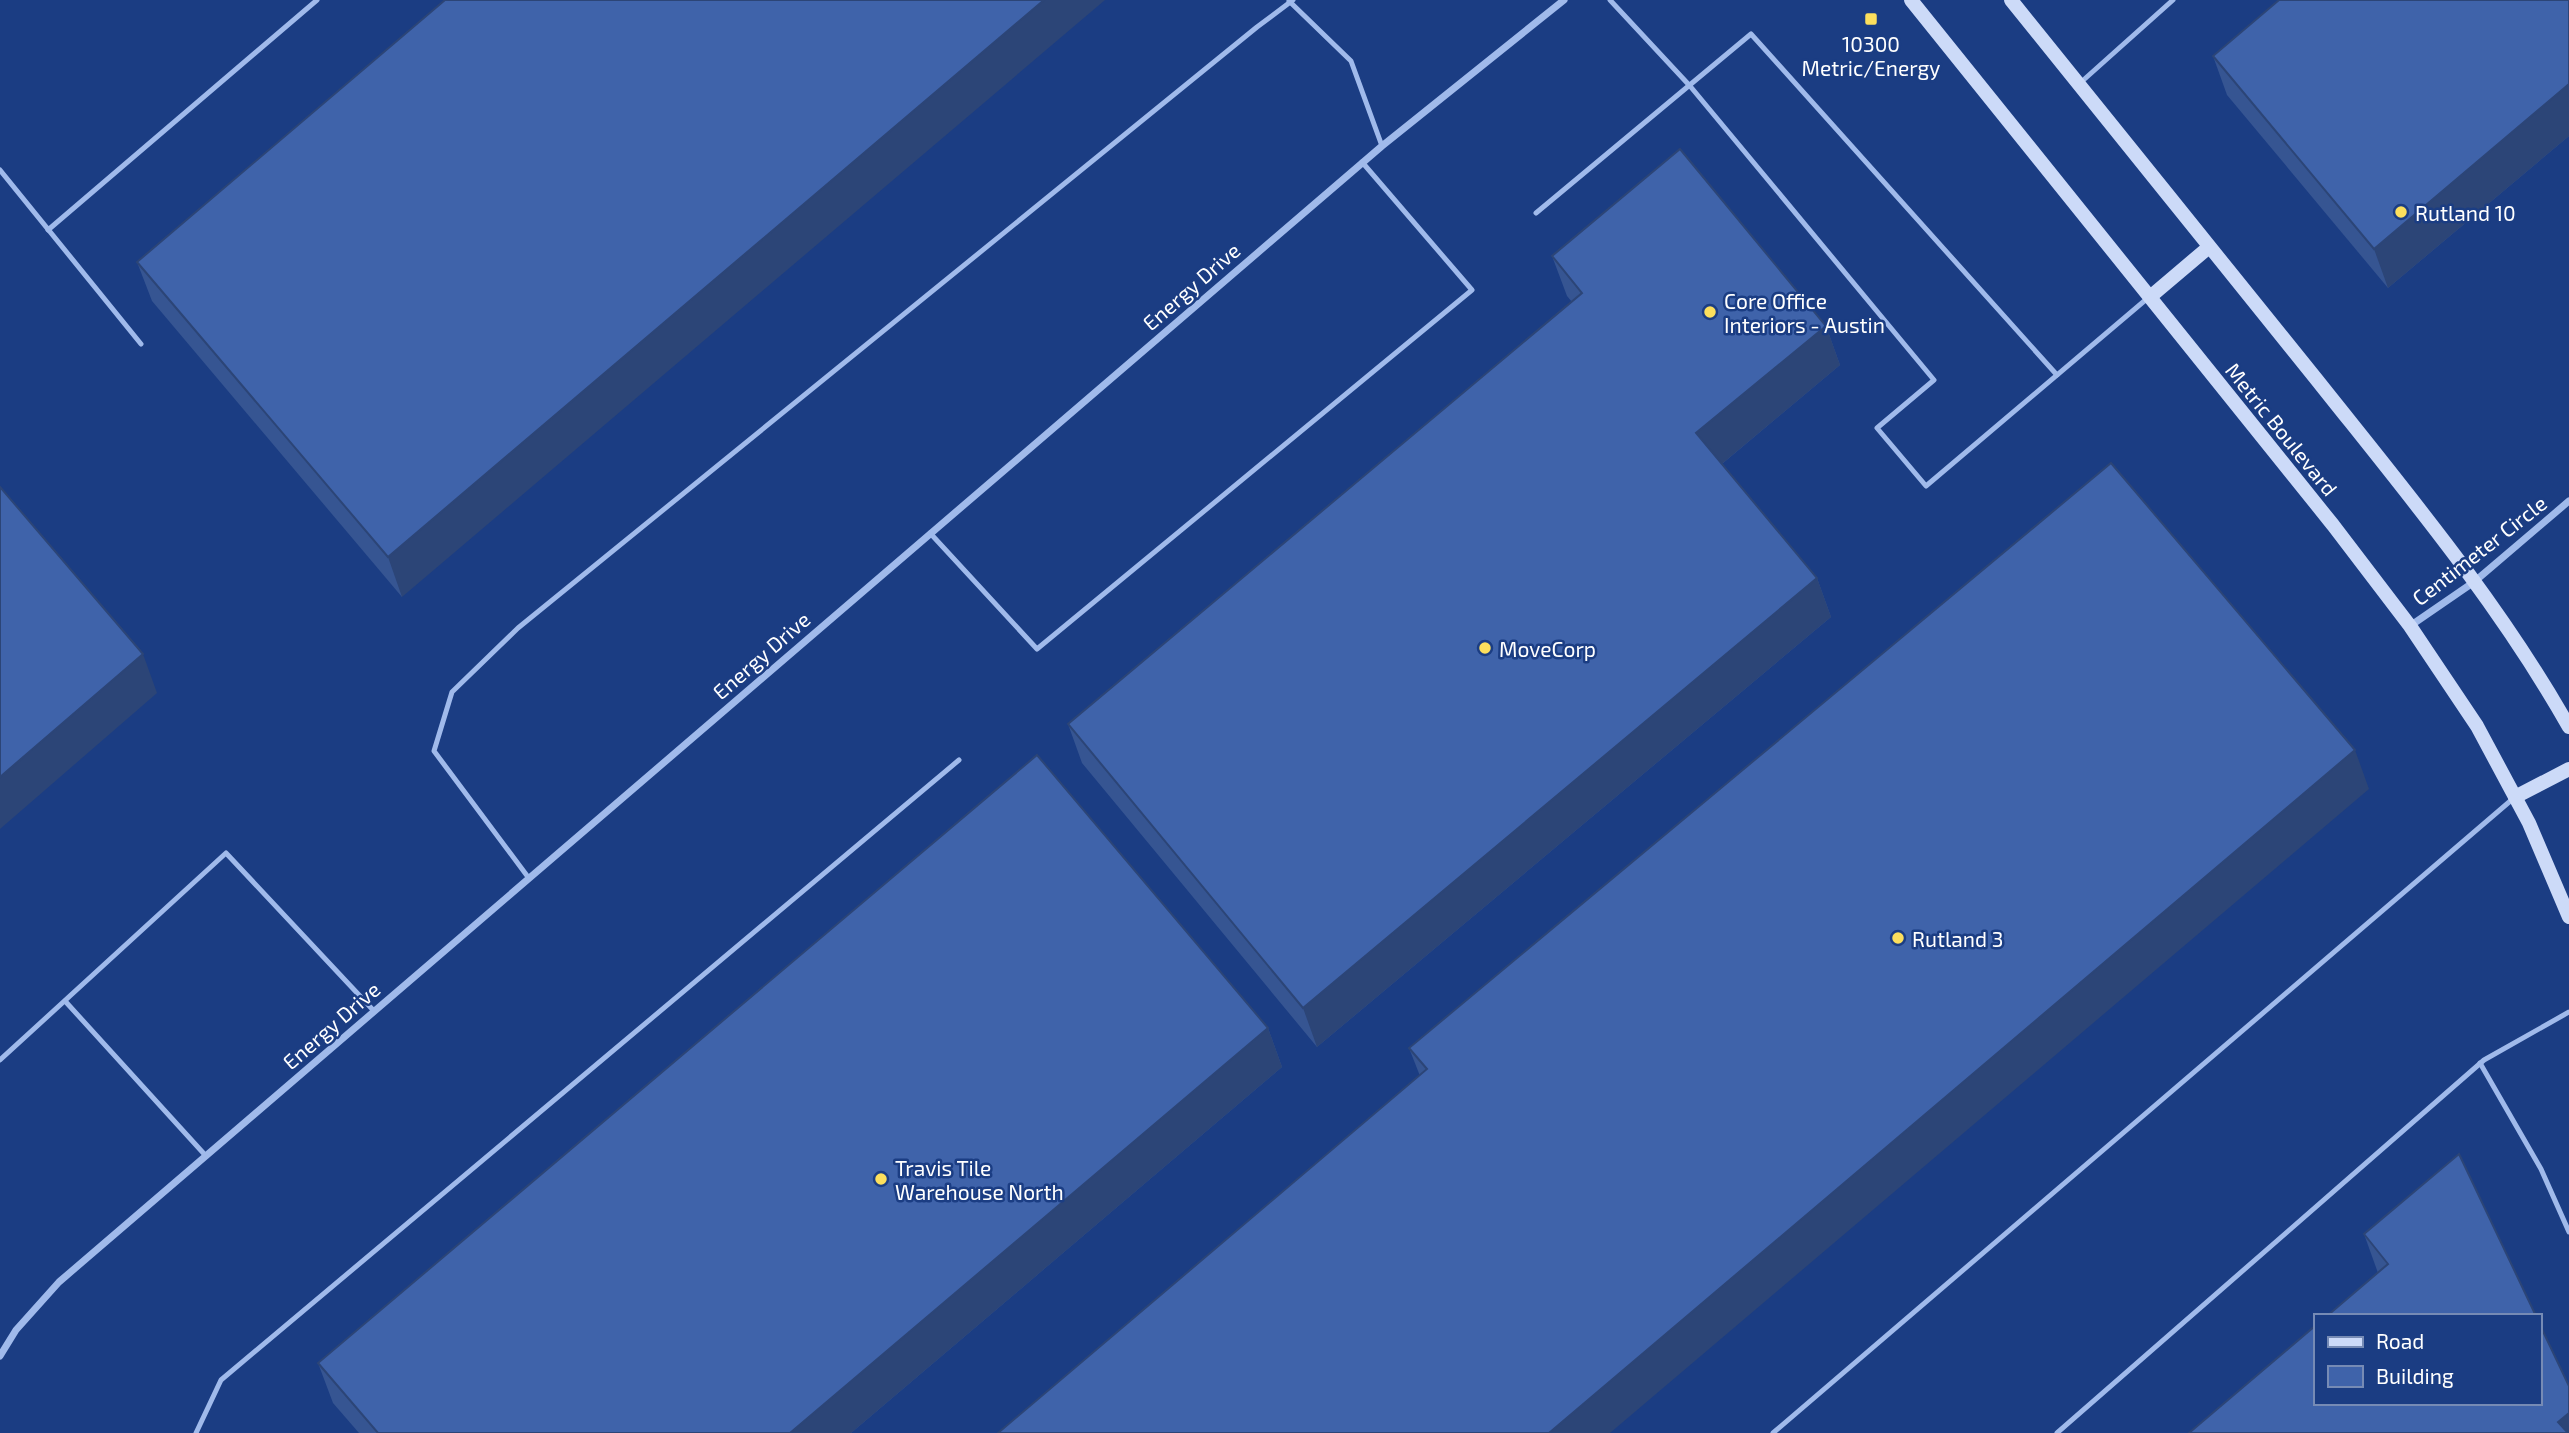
<svg xmlns="http://www.w3.org/2000/svg" width="2569" height="1433" font-family="'Exo 2',sans-serif">
<rect width="100%" height="100%" fill="#1b3d83"/>
<g fill="none" stroke-linecap="round" stroke-linejoin="round">
<g stroke="#a0baeb" stroke-width="5">
<path d="M1610,0L1690,86L1934,380L1877,428L1926,486L2149,297"/>
<path d="M1289,1L1351,61L1382,146"/>
<path d="M2079,84L2173,0"/>
<path d="M0,170L141,344"/>
<path d="M1536,213L1751,34L2057,375"/>
<path d="M48,230L317,0"/>
<path d="M930,533L1037,649L1472,290L1362,162"/>
<path d="M528,877L434,751L452,692L518,628L1257,27L1293,0"/>
<path d="M65,1001L206,1156"/>
<path d="M0,1060L226,853L374,1011"/>
<path d="M2480,1063L2541,1169L2569,1232"/>
<path d="M196,1433L221,1380L959,760"/>
<path d="M1773,1433L2515,797"/>
<path d="M2057,1433L2484,1060L2569,1012"/>
</g>
<g stroke="#a0baeb" stroke-width="7">
<path d="M2410,626L2474,582L2569,501"/>
<path d="M0,1356L16,1330L59,1282L1382,146L1564,0"/>
</g>
<g stroke="#ccdaf8" stroke-width="14">
<path d="M1911,0L2333,525L2410,626L2477,726L2529,823L2569,917"/>
<path d="M2011,0C2113,126 2215,254 2317,380C2406,492 2499,603 2569,727"/>
<path d="M2150,297L2209,247"/>
<path d="M2515,797L2569,769"/>
</g>
</g>
<g fill="#365592">
<path d="M445,0L402,597L152,301L137,262Z"/>
<path d="M2569,0V136L2388,288L2227,95L2213,56Z"/>
<path d="M1552,256L1826,326L1840,365L1722,464L1817,578L1831,617L1317,1047L1082,763L1068,724L1572,302L1567,296Z"/>
<path d="M2369,789L1420,1076L1409,1048Z"/>
<path d="M1268,1028L1282,1067L851,1433H359L333,1403L318,1363Z"/>
<path d="M2364,1234L2536,1316L2378,1273Z"/>
</g>
<g fill="#2c4577">
<path d="M1044,0H1105L402,597L388,557Z"/>
<path d="M2569,84V136L2388,288L2374,249Z"/>
<path d="M1826,326L1840,365L1711,473L1696,433Z"/>
<path d="M1817,578L1831,617L1317,1047L1303,1008Z"/>
<path d="M143,654L157,693L0,829V777Z"/>
<path d="M2355,750L2369,789L1610,1433H1549Z"/>
<path d="M1268,1028L1282,1067L851,1433H790Z"/>
<path d="M2569,1413V1433H2562L2558,1422Z"/>
</g>
<g fill="#3f63aa" stroke="#2c4577" stroke-width="2">
<path d="M445,0H1044L388,557L137,262Z"/>
<path d="M2279,0H2569V84L2374,249L2213,56Z"/>
<path d="M1680,149L1826,326L1696,433L1817,578L1303,1008L1068,724L1582,293L1552,256Z"/>
<path d="M2111,463L2355,750L1549,1433H998L1427,1069L1409,1048Z"/>
<path d="M0,487L143,654L0,777Z"/>
<path d="M1037,755L1268,1028L790,1433H378L318,1363Z"/>
<path d="M2459,1154L2536,1316H2327L2388,1264L2364,1234Z"/>
<path d="M2539,1323L2569,1386V1413L2558,1422L2568,1433H2189L2315,1326V1403H2539Z"/>
</g>
<g fill="#fcdf5d" stroke="#1b3d83" stroke-width="2.5">
<rect x="1864" y="12" width="14" height="14" rx="3.5"/>
<circle cx="2401" cy="212" r="7"/>
<circle cx="1710" cy="312" r="7"/>
<circle cx="1485" cy="648" r="7"/>
<circle cx="1898" cy="938" r="7"/>
<circle cx="881" cy="1179" r="7"/>
</g>
<g text-anchor="middle" dominant-baseline="central" stroke-width="5" stroke-linejoin="round" paint-order="stroke">
<g font-size="21" fill="#fff" stroke="#1b3d83" text-anchor="start">
<text x="1871" y="43" text-anchor="middle">10300<tspan x="1871" dy="24">Metric/Energy</tspan></text>
<text x="2415" y="212">Rutland 10</text>
<text x="1724" y="300">Core Office<tspan x="1724" dy="24">Interiors - Austin</tspan></text>
<text x="1499" y="648">MoveCorp</text>
<text x="1912" y="938">Rutland 3</text>
<text x="895" y="1167">Travis Tile<tspan x="895" dy="24">Warehouse North</tspan></text>
</g>
<g font-size="21" fill="#fff" stroke="#1b3d83">
<text transform="translate(1191 286) rotate(-41)">Energy Drive</text>
<text transform="translate(2282 429) rotate(51)">Metric Boulevard</text>
<text transform="translate(2479 550) rotate(-38)">Centimeter Circle</text>
<text transform="translate(761 655) rotate(-41)">Energy Drive</text>
<text transform="translate(331 1025) rotate(-41)">Energy Drive</text>
</g>
</g>
<rect x="2314" y="1314" width="228" height="91" fill="#1b3d83" stroke="#768bb5" stroke-width="2"/>
<rect x="2328" y="1337" width="35" height="10" fill="#ccdaf8" stroke="#768bb5" stroke-width="2"/>
<text x="2376" y="1349" font-size="21" fill="#ffffff">Road</text>
<rect x="2328" y="1366" width="35" height="21" fill="#3f63aa" stroke="#768bb5" stroke-width="2"/>
<text x="2376" y="1384" font-size="21" fill="#ffffff">Building</text>
</svg>
